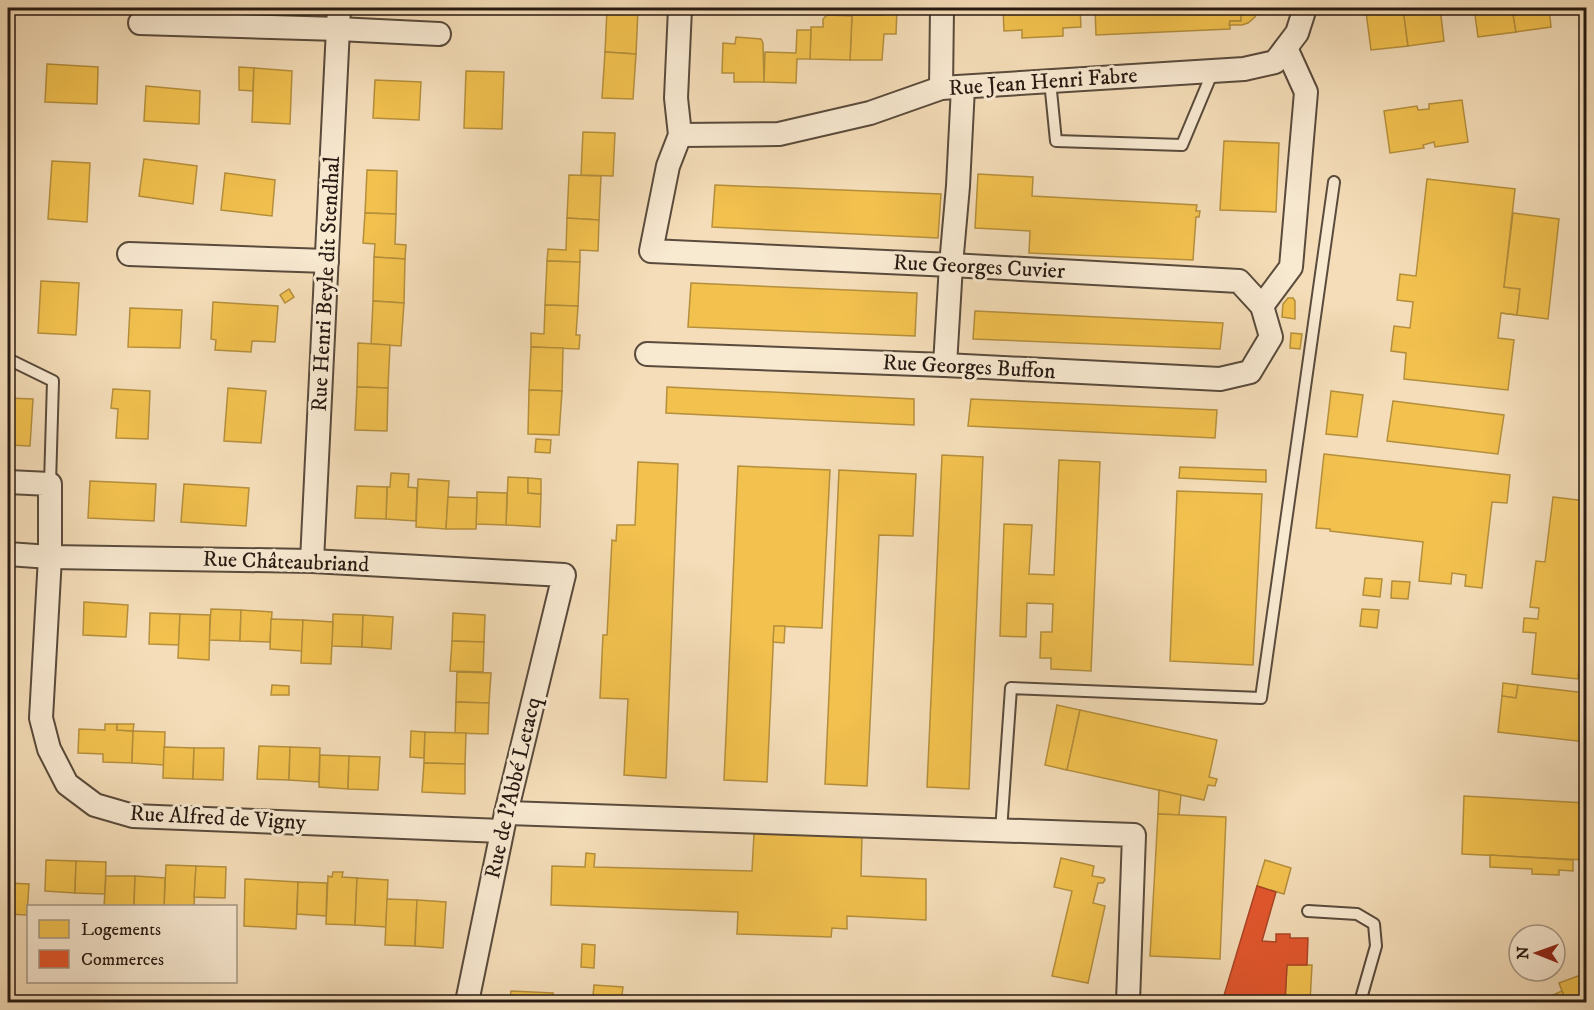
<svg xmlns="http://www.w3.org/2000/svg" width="1594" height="1010" font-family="'IM FELL DW Pica',serif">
<rect width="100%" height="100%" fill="#f4ddb8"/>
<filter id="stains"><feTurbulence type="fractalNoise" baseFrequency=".00333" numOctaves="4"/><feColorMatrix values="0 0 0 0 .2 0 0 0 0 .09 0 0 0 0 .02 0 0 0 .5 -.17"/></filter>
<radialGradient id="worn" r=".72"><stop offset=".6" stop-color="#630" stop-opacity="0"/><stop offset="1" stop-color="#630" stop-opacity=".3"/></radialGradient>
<g fill="#f2c14e" stroke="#b58f3c" stroke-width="1.5">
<path d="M885,8H897L896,34H884L882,60H850L852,15H884Z"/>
<path d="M1003,8H1080L1081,27L1063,28V36L1022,38V30L1004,31Z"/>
<path d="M1095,8H1241V21H1230V29L1096,35Z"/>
<path d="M1241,8H1259L1255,17L1248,23L1242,25H1229L1230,21H1241Z"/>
<path d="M1387,8H1403L1408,46L1371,50L1366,12L1387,9Z"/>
<path d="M1403,8H1440L1444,41L1408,46Z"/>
<path d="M1474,8H1512L1516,32L1478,37Z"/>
<path d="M1512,8H1549L1551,27L1516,32Z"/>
<path d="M607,9L638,10L636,54L605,52Z"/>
<path d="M827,15L852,16L850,60L810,59L811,27H823V19Z"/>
<path d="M797,30H811L810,59H797L796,83L764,82L765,52L796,53Z"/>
<path d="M736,37L761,39L763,43L764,82H734V73H722L723,43L735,44Z"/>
<path d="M605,52L636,54L633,99L602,98Z"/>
<path d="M47,64L98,67L97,104L45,102Z"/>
<path d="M239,67L254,68L253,91L239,90Z"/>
<path d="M254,68L292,71L290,124L252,122Z"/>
<path d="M466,71L504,72L502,129L464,128Z"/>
<path d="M375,80L421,82L419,120L373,118Z"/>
<path d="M146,86L200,91L199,124L144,121Z"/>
<path d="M1462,100L1468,142L1435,147L1434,142L1423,145L1424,148L1390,153L1384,111L1417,106L1418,110L1429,109V104Z"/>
<path d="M583,132L615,133L613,176L581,175Z"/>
<path d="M1224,141L1279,143L1276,212L1220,210Z"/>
<path d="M144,159L197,166L193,204L139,196Z"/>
<path d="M52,161L90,163L87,222L48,219Z"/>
<path d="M367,170L397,171L396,214L365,213Z"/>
<path d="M225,173L275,180L272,216L221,210Z"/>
<path d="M978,174L1033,177L1032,196L1197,205L1196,211H1200L1199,217H1196L1193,260L1029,253L1030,231L975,228Z"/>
<path d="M569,175L601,176L599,220L567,218Z"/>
<path d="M1427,179L1515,189L1504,287L1520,289L1517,315L1501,313L1498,338L1514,340L1508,390L1404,379L1406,353L1391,351L1394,326L1410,328L1413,302L1397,300L1400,274L1416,276Z"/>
<path d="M715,185L941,194L938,238L712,227Z"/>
<path d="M365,213L396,214L395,244L406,245L405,259L374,257L375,244L363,243Z"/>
<path d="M1513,213L1559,219L1548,319L1501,313L1517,315L1520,289L1504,287Z"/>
<path d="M567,218L599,220L598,251L580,250V262L547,261L548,249L566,250Z"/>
<path d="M374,257L405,259L404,303L373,301Z"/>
<path d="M547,261L580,262L578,306L545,305Z"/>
<path d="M41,281L79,283L76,335L38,333Z"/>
<path d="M691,283L917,293L915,336L688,327Z"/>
<path d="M289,289L294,297L285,303L280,295Z"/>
<path d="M1288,298H1293L1295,301V319L1282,317L1283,304Z"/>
<path d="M373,301L404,303L401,346L371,344Z"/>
<path d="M213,302L278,306L275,342L252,341L251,352L215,350L216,340L211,339Z"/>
<path d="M545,305L578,306L576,335H580L579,349L531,347V333L544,334Z"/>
<path d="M130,308L182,310L180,348L128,347Z"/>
<path d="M975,311L1223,323L1220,349L973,339Z"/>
<path d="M1291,333L1302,334L1300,349L1290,348Z"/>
<path d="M358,343L390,345L388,388L357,387Z"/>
<path d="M531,347L563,348L562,391L529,390Z"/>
<path d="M357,387L388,388L387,431L355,430Z"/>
<path d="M667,387L914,399V425L666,413Z"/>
<path d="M228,388L266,391L261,443L224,441Z"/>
<path d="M113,389L150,391L148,439L116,438L118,409L111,408Z"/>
<path d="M529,390L562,391L559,435L528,434Z"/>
<path d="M1331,391L1363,395L1357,437L1326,434Z"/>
<path d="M8,398L33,399L30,446L8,445Z"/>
<path d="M971,399L1217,410L1215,438L968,426Z"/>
<path d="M1393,401L1504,415L1498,454L1387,441Z"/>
<path d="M536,439L551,440L550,453L535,452Z"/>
<path d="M1324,454L1510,475L1507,503L1492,502L1482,588L1465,586L1466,575L1452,573L1451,584L1419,581L1423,542L1330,531V529L1316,528Z"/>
<path d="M942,455L983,457L969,789L927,787Z"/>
<path d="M1059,460L1100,462L1091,671L1051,669V658H1040L1041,632H1052L1053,604L1027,603L1026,637L1000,636L1004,524L1032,525L1029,574L1054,575Z"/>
<path d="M638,462L678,464L666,778L624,775L628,699L600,698L603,635H607L612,540L616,541L617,525H635Z"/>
<path d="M738,466L830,470L822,628L774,626L767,782L724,780Z"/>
<path d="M1180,467L1266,470V482L1179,478Z"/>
<path d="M839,470L916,474L913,536L879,535L867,786L825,784Z"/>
<path d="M391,473L409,474L408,487L417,488L416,521L386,519L387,487H390Z"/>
<path d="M508,477L528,478V493L541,494L540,527L506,525Z"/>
<path d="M528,478L541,479V494L528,493Z"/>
<path d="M418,479L449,481L446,529L416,527Z"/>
<path d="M90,481L156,484L154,521L88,518Z"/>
<path d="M184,484L249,488L246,526L181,522Z"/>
<path d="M357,486L387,487L386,519L355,518Z"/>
<path d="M1177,491L1262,494L1253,665L1170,661Z"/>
<path d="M477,492L507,493L506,525L476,524Z"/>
<path d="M448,497L477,498L476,529H446Z"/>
<path d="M1553,497L1586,501V606L1585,616H1586V658L1580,657L1578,679L1532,674L1536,633L1523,632L1524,618L1538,619L1539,608L1530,607L1536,561L1545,562Z"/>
<path d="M1365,578L1382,579L1380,597L1363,595Z"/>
<path d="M1392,581L1410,582L1408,599L1391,598Z"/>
<path d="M84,602L128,605L126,637L83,635Z"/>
<path d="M211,609L241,610L240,641L209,640Z"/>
<path d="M1362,609L1379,610L1377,628L1360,626Z"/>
<path d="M241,610L272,612L270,642L240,641Z"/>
<path d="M150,613L180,614L179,645L149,644Z"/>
<path d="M453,613L485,615L484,642L452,641Z"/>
<path d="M180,614L210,615L209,660L178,658Z"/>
<path d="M333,614L363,615L362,647L332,646Z"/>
<path d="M363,615L393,617L391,649L362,647Z"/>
<path d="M271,619L303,620L302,651L270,649Z"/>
<path d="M303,620L333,622L331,664L301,663Z"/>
<path d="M774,626H785L784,643L773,642Z"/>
<path d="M452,641L484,642L483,672L450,671Z"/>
<path d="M457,672L491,673L489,703L456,702Z"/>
<path d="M1503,683L1518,685L1516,698L1502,696Z"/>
<path d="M272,685L289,686V695H271Z"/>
<path d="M1518,685L1586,693V742L1498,732L1502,696L1516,698Z"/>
<path d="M456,702L489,703L488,734L455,733Z"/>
<path d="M1057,705L1080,710L1067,770L1045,765Z"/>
<path d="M1080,710L1217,740L1209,777L1217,779L1215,786L1208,785L1204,800L1067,770Z"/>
<path d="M105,724H117V730L133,731L132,763L103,762V754L78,753L79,729L105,730Z"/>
<path d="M117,724H134L133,731L117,730Z"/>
<path d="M133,731L165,732L164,765L132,763Z"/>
<path d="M411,731L425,732L424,758L410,757Z"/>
<path d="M425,732L466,733L465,764L424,763Z"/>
<path d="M259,746L290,747L289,780L257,779Z"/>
<path d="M164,747L194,748L193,779L163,778Z"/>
<path d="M290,747L320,748L319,782L289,780Z"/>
<path d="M194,748H224L223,780L193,779Z"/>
<path d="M320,755L349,756L348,789L319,787Z"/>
<path d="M349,756L380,757L378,790L348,789Z"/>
<path d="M424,763L465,764V794L422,792Z"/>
<path d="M1159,790L1181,795L1179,815L1158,814Z"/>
<path d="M1464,796L1586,803V860L1462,854Z"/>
<path d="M1158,814L1226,817L1220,959L1150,956Z"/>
<path d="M754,833L862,837L861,876L926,879V920L847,916V929L832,928L831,937L737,934L738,912L551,905L552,866L585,867L586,853L595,854L594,867L752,871Z"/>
<path d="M1490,855L1573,860V871L1559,870V875L1532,874V869L1490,867Z"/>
<path d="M1061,858L1094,866L1092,876L1104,878L1105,880L1103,883H1098L1093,903L1105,906L1088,983L1052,976L1072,891L1054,887Z"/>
<path d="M46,860L76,861L75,893L45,891Z"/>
<path d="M1265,860L1291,868L1284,894L1257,886Z"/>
<path d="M76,861L106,862L105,894L75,893Z"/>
<path d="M166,865L196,866L194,906H164Z"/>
<path d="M196,866L226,867L225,898L194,897Z"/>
<path d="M333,872H343L342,877L357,878L355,925L326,924L328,876L332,877Z"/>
<path d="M106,876H135L134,906H104Z"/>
<path d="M135,876L165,878L164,906H134Z"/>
<path d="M357,878L388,880L386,927L355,925Z"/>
<path d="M245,879L298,882L296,929L244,926Z"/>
<path d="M298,882L327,883L326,916L297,914Z"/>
<path d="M8,883L29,884L27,915L8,914Z"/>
<path d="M387,899L417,900L415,946L385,945Z"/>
<path d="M417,900L446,902L443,948L415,946Z"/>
<path d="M582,944L595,945L594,968L581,967Z"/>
<path d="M1287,965H1312L1310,1002H1285Z"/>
<path d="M1586,973V1002H1566L1559,983Z"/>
<path d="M594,985L623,987L622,995L645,997V1002H601V997L593,996Z"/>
<path d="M511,991L553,993V1002H510Z"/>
<path d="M1562,991L1566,1002H1553L1551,996Z"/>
</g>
<path fill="#e4572e" stroke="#ab4526" stroke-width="1.5" d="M1257,886L1276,892L1262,941L1276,942V934H1290V938H1308L1307,965H1287L1285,1002H1222Z"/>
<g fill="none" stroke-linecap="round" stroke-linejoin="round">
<g stroke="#5a4b3c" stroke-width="14">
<g id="service">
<path d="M1050,81L1056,141L1182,145L1213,71"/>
<path d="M8,349V359L53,381L50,484"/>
<path d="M1001,831L1011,688L1261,698L1334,182"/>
<path d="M1308,911L1357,914L1374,924L1376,946L1360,1002"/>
</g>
</g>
<g stroke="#5a4b3c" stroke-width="26">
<g id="minor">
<path d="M140,23L338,29L439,34"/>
<path d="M941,88L942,8"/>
<path d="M680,135L779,134L870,113L941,88L1244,69L1275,62L1297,33L1305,8"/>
<path d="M129,254L327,261"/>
<path d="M1262,306L1291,267L1306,92L1286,48"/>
<path d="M647,354L945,365L1220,379L1250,372L1271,337L1262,306L1239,281L951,265L651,251L668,166L680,135L676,98L680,8"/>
<path d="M945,365L951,265L958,186L963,87"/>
<path d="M8,482L50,484V557L41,718L49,749L67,784L95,805L133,816L502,831"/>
<path d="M8,554L50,557L312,561L564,575L506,813L467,1002"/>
<path d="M312,561L339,8"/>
<path d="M506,813L1134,835L1128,1002"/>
</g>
</g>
<use href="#service" stroke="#f8e9d1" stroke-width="10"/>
<use href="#minor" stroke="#f8e9d1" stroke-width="22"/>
</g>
<g text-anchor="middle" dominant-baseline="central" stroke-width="6" stroke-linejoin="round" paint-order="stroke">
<g font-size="22" fill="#271a12" stroke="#f8e9d1">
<text transform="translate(1043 82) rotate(-4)">Rue Jean Henri Fabre</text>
<text transform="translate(979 267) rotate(3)">Rue Georges Cuvier</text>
<text transform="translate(326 284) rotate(-87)">Rue Henri Beyle dit Stendhal</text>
<text transform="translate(969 367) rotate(3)">Rue Georges Buffon</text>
<text transform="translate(286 562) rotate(2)">Rue Châteaubriand</text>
<text transform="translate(513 788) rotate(-77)">Rue de l'Abbé Letacq</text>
<text transform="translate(218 818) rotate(3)">Rue Alfred de Vigny</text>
</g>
</g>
<rect width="1594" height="1010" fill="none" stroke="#f4ddb8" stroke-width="30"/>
<rect x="9" y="9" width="1576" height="992" fill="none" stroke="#271a12" stroke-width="3"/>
<rect x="15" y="15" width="1564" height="980" fill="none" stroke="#271a12" stroke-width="1.5"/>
<rect x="27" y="905" width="210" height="78" fill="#f8e9d1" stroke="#a49685" stroke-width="1.5"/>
<rect x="39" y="920" width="30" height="18" fill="#f2c14e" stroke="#a49685" stroke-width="1.5"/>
<text x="81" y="935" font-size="18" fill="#271a12">Logements</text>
<rect x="39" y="950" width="30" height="18" fill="#e4572e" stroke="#a49685" stroke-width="1.5"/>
<text x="81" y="965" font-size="18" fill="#271a12">Commerces</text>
<g transform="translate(1537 953) rotate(271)"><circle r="28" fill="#f8e9d1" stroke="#a49685" stroke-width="1.5"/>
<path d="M0-4.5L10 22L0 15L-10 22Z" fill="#8f2418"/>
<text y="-9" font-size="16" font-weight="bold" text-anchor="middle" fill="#271a12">N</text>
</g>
<rect width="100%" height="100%" filter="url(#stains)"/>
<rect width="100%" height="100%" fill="url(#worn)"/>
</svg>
